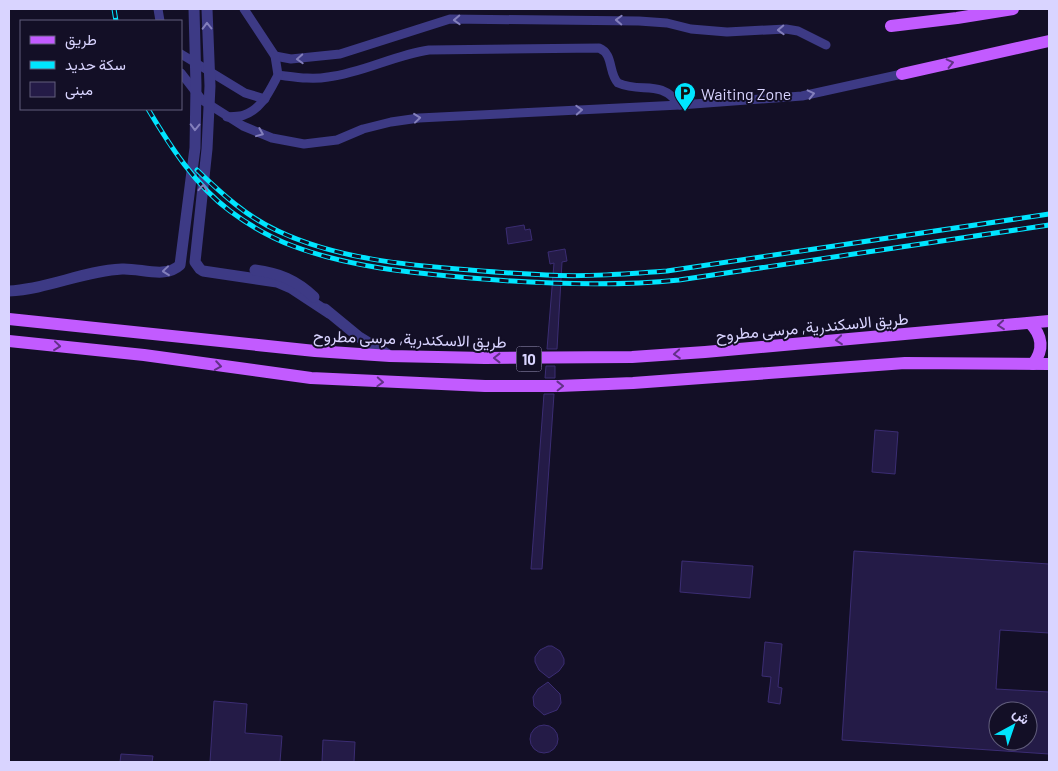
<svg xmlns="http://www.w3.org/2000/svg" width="1058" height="771" font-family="Barlow,Vazirmatn,sans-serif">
<rect width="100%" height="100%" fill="#130f26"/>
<g fill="#241b47" stroke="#3b2d73" fill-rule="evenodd">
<path d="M524,225L525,230L530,229L532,240L508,244L506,228Z"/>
<path d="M565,249L567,261L562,262L557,349H547L554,263L550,264L548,252Z"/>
<path d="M546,366H555V378H545Z"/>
<path d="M544,394H554L542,569H531Z"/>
<path d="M875,430L898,432L895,474L872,472Z"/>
<path d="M854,551L1049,564V633L1000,630L996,689L1049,692V754L842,740ZM998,711H1028V741H998Z"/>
<path d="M682,561L753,566L750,598L680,592Z"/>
<path d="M765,642L782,644L778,687L782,688L780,704L768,702L771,677L762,676Z"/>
<path d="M548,646H552L560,651L564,659V664L559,671L549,678L539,670L535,662V657L540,650Z"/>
<path d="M548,682L560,694L561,703L557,710L544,715L534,706L533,697L538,689Z"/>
<path d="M214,701L247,704L245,733L282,736L280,762H210Z"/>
<circle cx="544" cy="739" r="14"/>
<path d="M323,740L355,742L354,762H322Z"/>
<path d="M121,754L153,756L152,762H120Z"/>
</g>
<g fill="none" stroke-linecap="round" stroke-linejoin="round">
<g stroke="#3d3a85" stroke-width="9">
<path d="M158,9L160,21"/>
<path d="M181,54L245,93L265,99"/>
<path d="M275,56L291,59L340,54L450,19L639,21L667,23L691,29L727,32L786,29L798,31L826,45"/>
<path d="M181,73L202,100L243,126L272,138L304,144L337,140L363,129L391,122L419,118L680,105L802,96L902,74"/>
<path d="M278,75C295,77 312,80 328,77C363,73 394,55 429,50L599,48C614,54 608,73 618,83C643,94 659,78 680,105"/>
<path d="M227,117C232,116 239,117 244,115C262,109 270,90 278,75L275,56L244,9"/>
</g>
<g stroke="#3d3a85" stroke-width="11">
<path d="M207,9L210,86L207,149L195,262L200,269L203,271L277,282L291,288L329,313"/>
<path d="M255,270C279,273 296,280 314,297"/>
<path d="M9,291C48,289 83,271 122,269C141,268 165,279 180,265L195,148L196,86L194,9"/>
<path d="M325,309L359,337L390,356"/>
</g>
<g stroke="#c25bff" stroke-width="12">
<path d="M891,26L957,18L1013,9"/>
<path d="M902,74L1049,41"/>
<path d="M9,319L315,351L390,356L485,358L632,357L705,352L1049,321"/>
<path d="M1030,323C1043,336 1044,350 1033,364"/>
<path d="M9,341L144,355L311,378L485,386H559L633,383L905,363L1049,364"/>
</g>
<g stroke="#00e5ff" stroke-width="5">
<g id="rail">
<path d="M114,9L116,21"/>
<path d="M148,109C170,146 195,185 230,211C249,225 271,238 293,246C349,267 411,273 471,278C540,284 609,287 679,280L1049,225"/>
<path d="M197,170C222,194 247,217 278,231C337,259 406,265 470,270C496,272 521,274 546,275C586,277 627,274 667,271L1049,214"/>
</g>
</g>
<use href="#rail" stroke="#130f26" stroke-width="3" stroke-dasharray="9" stroke-linecap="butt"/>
</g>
<defs><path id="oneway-chevron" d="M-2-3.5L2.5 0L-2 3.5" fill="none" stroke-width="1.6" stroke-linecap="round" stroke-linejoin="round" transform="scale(1.25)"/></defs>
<g stroke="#837fbc">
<use href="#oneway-chevron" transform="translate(457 20) rotate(178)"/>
<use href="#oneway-chevron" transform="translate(619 20) rotate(-178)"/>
<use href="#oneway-chevron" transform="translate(207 26) rotate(-91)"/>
<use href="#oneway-chevron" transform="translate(781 30) rotate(178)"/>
<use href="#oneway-chevron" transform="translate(300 59) rotate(177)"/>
<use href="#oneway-chevron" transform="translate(811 94) rotate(-13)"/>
<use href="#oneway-chevron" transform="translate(579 110) rotate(-3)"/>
<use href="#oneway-chevron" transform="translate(417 118) rotate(-6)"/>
<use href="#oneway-chevron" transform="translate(195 127) rotate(91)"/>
<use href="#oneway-chevron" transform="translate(260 133) rotate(22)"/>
<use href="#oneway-chevron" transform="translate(203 188) rotate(-85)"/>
<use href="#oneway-chevron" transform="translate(166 271) rotate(174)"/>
</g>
<g stroke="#623188">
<use href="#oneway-chevron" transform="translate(950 63) rotate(-13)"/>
<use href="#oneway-chevron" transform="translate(1001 325) rotate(175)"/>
<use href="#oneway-chevron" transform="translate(839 340) rotate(175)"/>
<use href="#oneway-chevron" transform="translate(57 346) rotate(6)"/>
<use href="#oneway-chevron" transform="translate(677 354) rotate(176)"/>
<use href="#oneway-chevron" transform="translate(497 358) rotate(-180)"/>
<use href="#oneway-chevron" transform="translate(218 366) rotate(9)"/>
<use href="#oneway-chevron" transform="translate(380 382) rotate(3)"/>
<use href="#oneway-chevron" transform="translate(560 386) rotate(-1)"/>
</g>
<defs>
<g id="parking-pin" transform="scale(1.125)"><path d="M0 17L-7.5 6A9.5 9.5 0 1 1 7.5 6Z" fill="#00e5ff" stroke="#130f26"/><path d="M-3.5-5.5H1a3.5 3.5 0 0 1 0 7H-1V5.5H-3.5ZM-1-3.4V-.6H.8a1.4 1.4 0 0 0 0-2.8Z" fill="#111"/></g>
</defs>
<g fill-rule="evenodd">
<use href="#parking-pin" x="685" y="93"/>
</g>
<g text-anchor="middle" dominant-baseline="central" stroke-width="4" stroke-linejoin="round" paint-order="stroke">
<rect fill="#130f26" stroke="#9e99be" stroke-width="1" x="516.5" y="346.5" width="25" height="25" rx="4"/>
<g font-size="15" font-weight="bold" fill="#d9d4ff">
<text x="529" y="359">10</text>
</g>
<g font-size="16" fill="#d9d4ff" stroke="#130f26" text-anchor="start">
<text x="701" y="93">Waiting Zone</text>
</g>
<g font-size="16" fill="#d9d4ff" stroke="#130f26">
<text transform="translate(812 326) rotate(-5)">طريق الاسكندرية, مرسى مطروح</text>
<text transform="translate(410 338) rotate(2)">طريق الاسكندرية, مرسى مطروح</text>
</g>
</g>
<rect width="1058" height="771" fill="none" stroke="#d9d4ff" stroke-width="20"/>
<rect x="20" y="20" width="162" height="90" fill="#130f26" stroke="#625e7d"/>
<rect x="30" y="36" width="25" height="8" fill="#c25bff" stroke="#625e7d"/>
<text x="65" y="45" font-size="15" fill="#d9d4ff">طريق</text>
<rect x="30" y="61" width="25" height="8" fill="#00e5ff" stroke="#625e7d"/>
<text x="65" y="70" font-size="15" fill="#d9d4ff">سكة حديد</text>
<rect x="30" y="82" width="25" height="15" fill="#241b47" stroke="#625e7d"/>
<text x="65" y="95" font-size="15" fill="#d9d4ff">مبنى</text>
<g transform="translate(1013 726) rotate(40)"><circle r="24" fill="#130f26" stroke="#625e7d"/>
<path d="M0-4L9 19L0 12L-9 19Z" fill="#00e5ff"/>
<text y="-8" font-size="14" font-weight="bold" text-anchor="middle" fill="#d9d4ff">ش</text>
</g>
</svg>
